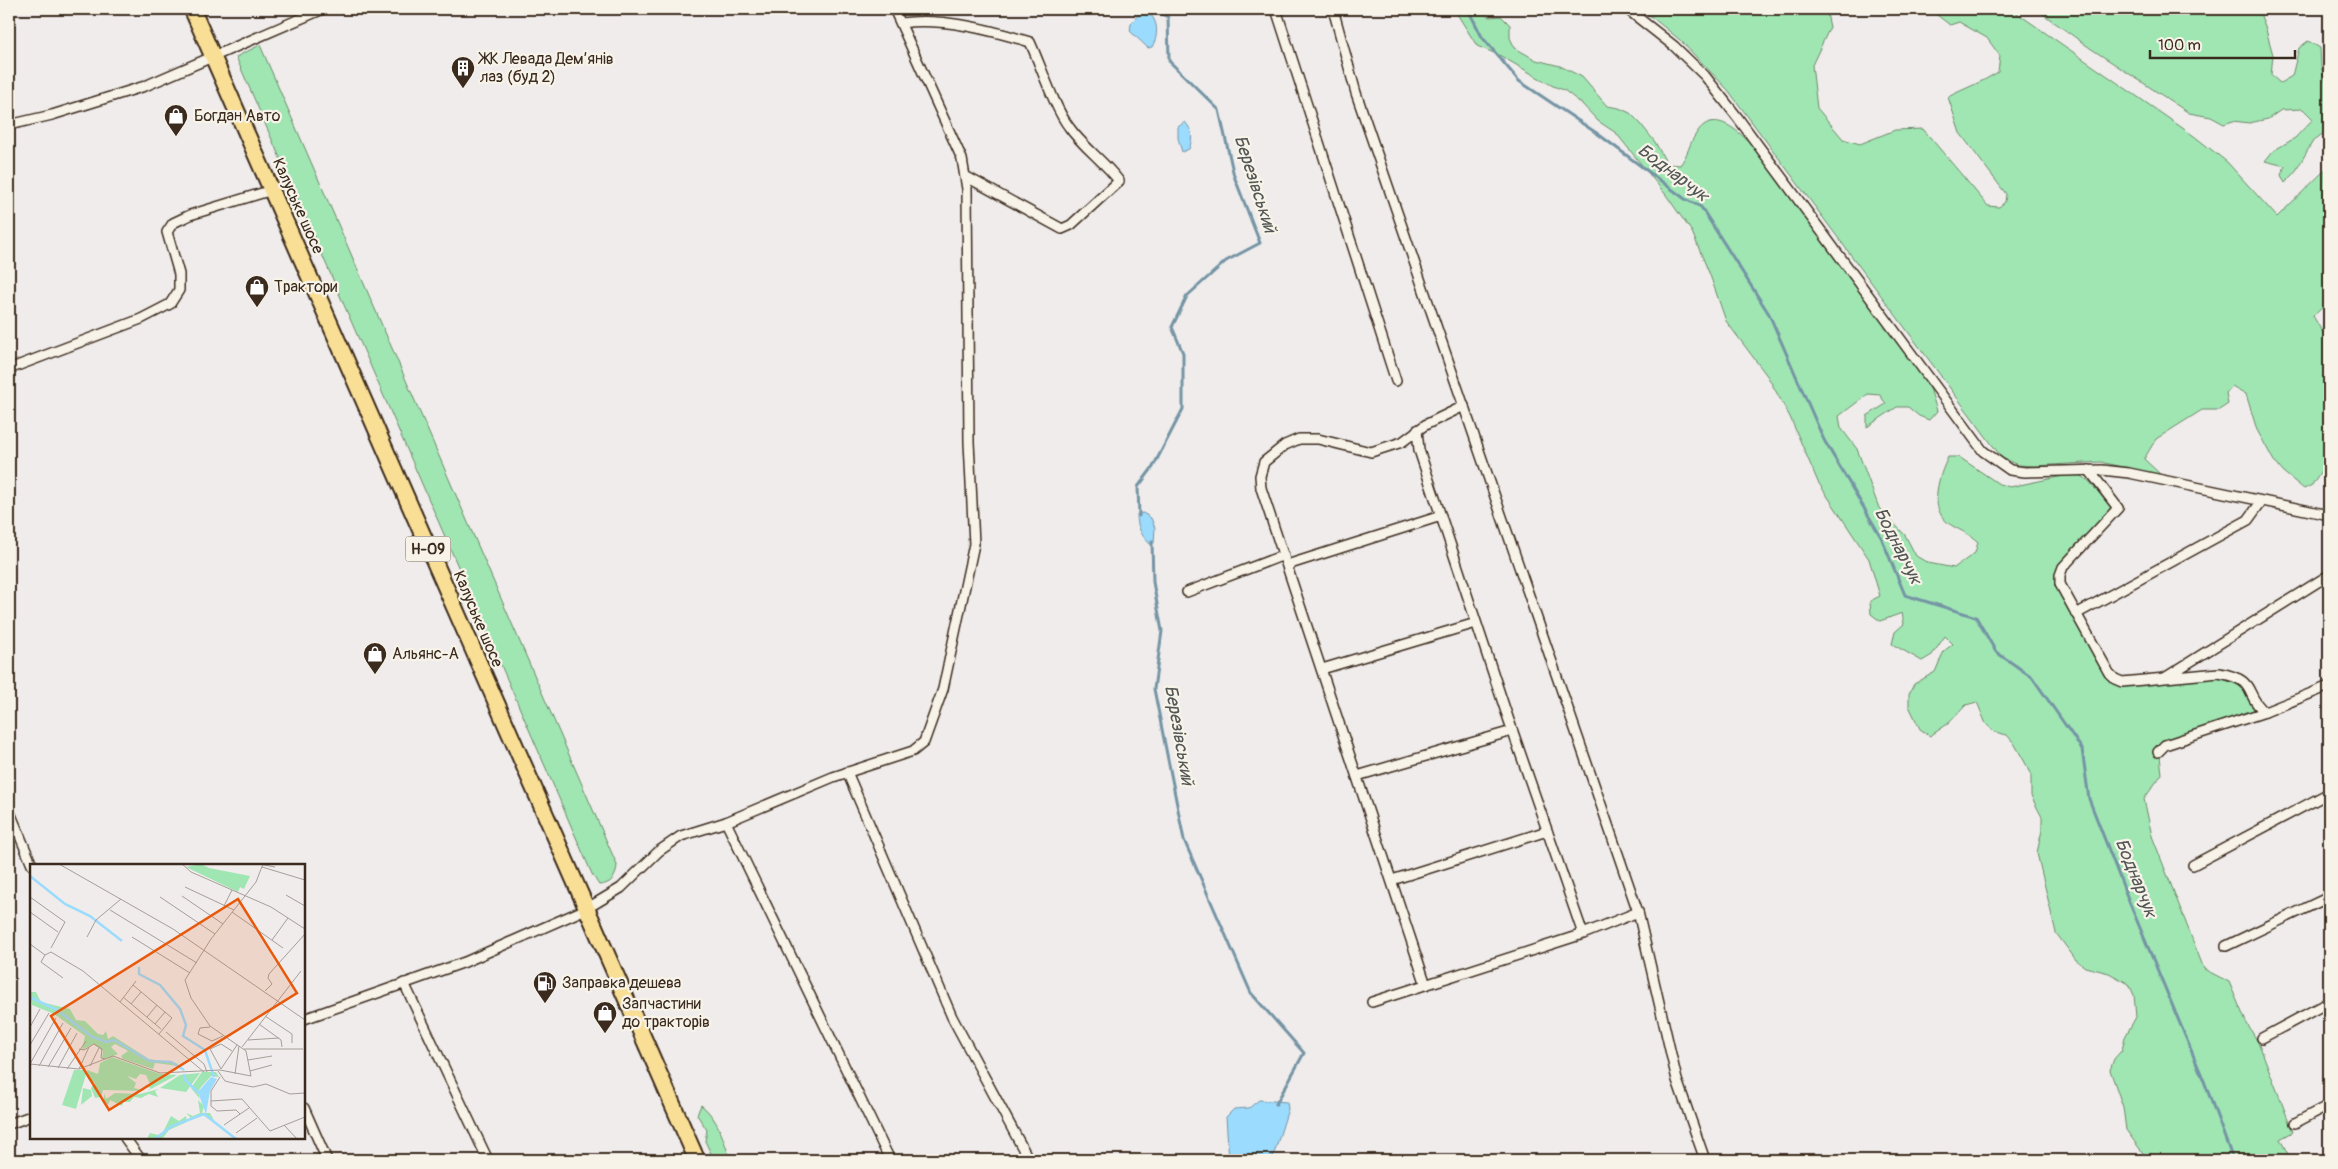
<svg xmlns="http://www.w3.org/2000/svg" width="2338" height="1169" font-family="Pangolin,sans-serif">
<rect width="100%" height="100%" fill="#efeceb"/>
<filter id="ink" filterUnits="userSpaceOnUse"><feTurbulence type="fractalNoise" baseFrequency=".02" numOctaves="2"/><feDisplacementMap in="SourceGraphic" scale="10" xChannelSelector="R" yChannelSelector="G"/><feConvolveMatrix kernelMatrix="1 2 1 2 8 2 1 2 1" color-interpolation-filters="sRGB"/></filter>
<g filter="url(#ink)">
<g fill="#9fe6b3" stroke="#6d8868">
<path d="M1454,9H1477L1489,17L1501,16L1510,25V38L1515,48L1536,60L1560,66L1582,77L1607,106L1619,108L1630,113L1640,123L1655,142L1667,164L1680,165C1688,155 1689,144 1696,134C1716,101 1749,142 1764,158L1926,375L1937,411L1929,420L1919,416L1908,407H1897L1867,427V416L1886,404L1880,395L1868,394L1839,416L1841,428L1857,449L1879,508L1905,535L1916,556L1928,563L1954,568L1975,553L1978,542C1969,533 1958,530 1948,523C1928,507 1939,476 1948,457H1959L1999,484L2010,487L2068,475H2079L2089,481L2113,510L2057,580L2110,679L2219,676C2246,681 2250,693 2263,716L2164,748L2160,756L2162,774L2144,799L2152,836L2204,969L2229,982L2246,1022L2259,1044L2293,1132L2280,1139L2291,1160H2148L2126,1130L2123,1107L2110,1070L2114,1059L2122,1050L2125,1037L2136,1017L2134,995L2129,984L2109,973L2085,967L2076,960L2056,933L2037,853L2042,830V817L2031,796V773L2014,743L2007,735L1995,732L1986,724L1977,702L1966,705L1949,723L1930,736L1920,729L1909,706V694L1914,684L1935,672L1944,651L1953,644L1945,636L1932,655L1922,661L1892,644L1895,632L1904,624L1902,613L1880,621L1871,614L1870,601L1880,596L1869,559L1818,482L1790,417L1768,377L1726,321L1710,275L1692,232L1666,195L1616,133L1598,121L1582,104L1564,90L1553,86L1499,55L1477,46Z"/>
<path d="M1642,9H1826L1830,27L1812,65L1817,108L1843,139L1860,144L1895,130L1923,129L1988,206L1999,207L2005,202L2006,194L1960,133L1948,97C1965,88 1983,82 1998,72L2000,56L1987,38L1959,22L1950,25L1937,15L1941,9H2011L2194,136L2227,162L2277,217L2329,166V316L2323,307L2313,316L2329,343V458L2312,485L2304,489L2283,472L2274,461L2257,430L2246,394L2232,386L2226,393L2228,404L2219,410H2202L2156,439L2144,459L2160,474L2157,476L2101,462L2035,466L2018,465L2002,458L1728,90L1680,40Z"/>
<path d="M2036,9H2258L2265,26L2273,55L2271,75L2280,83L2292,76L2299,48L2308,41L2320,48L2321,67L2329,92V129L2313,141L2294,174L2285,183L2281,175L2285,166L2265,161L2273,151L2295,138L2313,119L2303,109L2281,110L2268,119L2249,123L2233,121L2224,124L2211,117L2189,113L2090,48Z"/>
<path d="M260,45L617,865C616,877 612,884 599,885L592,874L236,57Z"/>
<path d="M701,1105C718,1118 724,1140 730,1160H714L705,1141L707,1130L697,1115Z"/>
</g>
<g fill="#9bdbfd" stroke="#7594a4">
<path d="M1142,10C1158,14 1160,34 1152,47L1148,48L1130,31L1131,24Z"/>
<path d="M1185,122C1193,131 1193,138 1189,149L1182,152L1178,138V127Z"/>
<path d="M1143,513L1151,518L1155,528L1154,543L1150,544C1141,535 1137,527 1137,514Z"/>
<path d="M1259,1100L1287,1102L1288,1109L1272,1160H1229L1226,1117L1234,1109L1249,1108Z"/>
</g>
<g fill="none" stroke-linecap="round" stroke-linejoin="round">
<g stroke="#7594a4" stroke-width="3">
<path d="M1468,9L1482,37L1519,81L1598,134L1685,199L1701,207L1769,314L1824,440L1881,537L1905,595L1976,617L1996,652L2032,677L2082,749L2089,799L2130,904L2204,1081L2233,1160"/>
<path d="M1139,516L1138,487L1153,467L1183,409V353L1172,327L1187,296L1226,261L1260,243L1234,176L1219,110L1169,61L1168,17L1150,9"/>
<path d="M1152,541L1153,582L1162,631L1154,689L1184,840L1251,993L1304,1053L1276,1104"/>
</g>
<g stroke="#3b2a1e" stroke-width="12">
<g id="street">
<path d="M1276,9L1396,381"/>
<path d="M1333,9L1356,93L1638,912L1677,1080L1705,1160"/>
<path d="M1627,9L1674,46L1705,76L1738,118L1983,451L2010,470L2025,472L2102,470L2129,473L2329,515"/>
<path d="M901,23C942,17 991,30 1030,42C1041,66 1054,107 1069,127C1083,147 1104,161 1119,181L1071,225L1062,229L965,176"/>
<path d="M9,125L52,115L145,86L323,9"/>
<path d="M9,369L141,319L170,304L179,290V274L167,232L173,223L190,215L272,190"/>
<path d="M1417,430L1419,450L1505,709L1583,934"/>
<path d="M2089,470L2118,508L2063,567L2060,575V584L2109,673L2115,679L2122,682L2219,673C2259,680 2243,695 2265,712"/>
<path d="M1287,565L1441,516"/>
<path d="M1187,592L1284,555"/>
<path d="M2076,614L2248,520L2261,502"/>
<path d="M1322,669L1476,623"/>
<path d="M2166,677L2329,575"/>
<path d="M2158,752L2165,745L2265,712L2329,686"/>
<path d="M847,772L952,1017L1029,1160"/>
<path d="M1357,776L1512,731"/>
<path d="M9,810L32,865"/>
<path d="M726,822L890,1160"/>
<path d="M2193,865L2329,793"/>
<path d="M1392,880L1547,831"/>
<path d="M2226,946L2329,897"/>
<path d="M404,983L488,1160"/>
<path d="M1426,985L1261,488L1260,476L1264,462L1285,445L1299,439H1318L1371,452L1402,442L1425,425L1464,406"/>
<path d="M1372,1002L1583,934L1638,912"/>
<path d="M304,1019L465,962L586,909L621,888L659,851L681,836L726,822L833,777L913,751L924,742L943,689L974,544L969,442L967,189L962,159L894,9"/>
<path d="M2262,1038L2329,1002"/>
<path d="M304,1108L327,1160"/>
<path d="M2295,1123L2329,1105"/>
<path d="M9,1124L31,1116"/>
<path d="M125,1138L141,1160"/>
</g>
</g>
<g stroke="#3b2a1e" stroke-width="19">
<path id="primary" d="M192,9L697,1160"/>
</g>
<use href="#street" stroke="#f7f3e8" stroke-width="9"/>
<use href="#primary" stroke="#f9df96" stroke-width="15"/>
</g>
</g>
<defs>
<g id="building-pin" transform="scale(1.25)"><path d="M0 17L-7.5 6A9.5 9.5 0 1 1 7.5 6Z" fill="#3b2a1e" stroke="#f7f3e8"/><path d="M-4-6H4V6H1V3H-1V6H-4ZM-2.5-4.3h1.7v1.8h-1.7ZM.8-4.3h1.7v1.8H.8ZM-2.5-1h1.7V.8h-1.7ZM.8-1h1.7V.8H.8Z" fill="#fff"/></g>
<g id="shop-pin" transform="scale(1.25)"><path d="M0 17L-7.5 6A9.5 9.5 0 1 1 7.5 6Z" fill="#3b2a1e" stroke="#f7f3e8"/><path d="M-5-2.5h2.3a2.7 3.5 0 0 1 5.4 0H5L5.5 6h-11ZM-1.5-2.5h3a1.5 2.3 0 0 0-3 0Z" fill="#fff"/></g>
<g id="fuel-pin" transform="scale(1.25)"><path d="M0 17L-7.5 6A9.5 9.5 0 1 1 7.5 6Z" fill="#3b2a1e" stroke="#f7f3e8"/><path d="M-5.5-6h7V0h2V4h1.3V-2.5L3-4.5l.8-.8L6-3V5H2.5V1h-1V6h-7ZM-4.2-4.7v3.2H.2V-4.7Z" fill="#fff"/></g>
</defs>
<g fill-rule="evenodd">
<use href="#building-pin" x="463" y="68"/>
<use href="#shop-pin" x="176" y="116"/>
<use href="#shop-pin" x="257" y="287"/>
<use href="#shop-pin" x="375" y="654"/>
<use href="#fuel-pin" x="545" y="983"/>
<use href="#shop-pin" x="605" y="1013"/>
</g>
<g text-anchor="middle" dominant-baseline="central" stroke-width="4.5" stroke-linejoin="round" paint-order="stroke">
<rect fill="#f7f3e8" stroke="#73665b" stroke-width="1" x="405.5" y="536.5" width="45" height="25" rx="4"/>
<g font-size="15" font-weight="bold" fill="#3b2a1e">
<text x="428" y="549">Н-09</text>
</g>
<g font-size="16" fill="#3b2a1e" stroke="#f7f3e8" text-anchor="start">
<text x="480" y="59">ЖК Левада Дем’янів<tspan x="480" dy="18">лаз (буд 2)</tspan></text>
<text x="194" y="116">Богдан Авто</text>
<text x="274" y="287">Трактори</text>
<text x="392" y="654">Альянс-А</text>
<text x="562" y="983">Заправка дешева</text>
<text x="622" y="1004">Запчастини<tspan x="622" dy="18">до тракторів</tspan></text>
</g>
<g font-size="16" fill="#3b2a1e" stroke="#f7f3e8">
<text transform="translate(298 206) rotate(66)">Калуське шосе</text>
<text transform="translate(478 619) rotate(67)">Калуське шосе</text>
</g>
<g font-size="18" font-style="italic" fill="#535656" stroke="#f7f3e8">
<text transform="translate(1673 173) rotate(37)">Боднарчук</text>
<text transform="translate(1255 184) rotate(72)">Березівський</text>
<text transform="translate(1898 546) rotate(63)">Боднарчук</text>
<text transform="translate(1179 735) rotate(80)">Березівський</text>
<text transform="translate(2136 878) rotate(68)">Боднарчук</text>
</g>
</g>
<g transform="translate(30 864)">
<rect width="275" height="275" fill="#efeceb"/>
<path d="M171,0L179,4L220,12L214,25L210,23L208,28L156,3ZM0,128H6L11,138L40,145L46,156L55,157L68,170L73,171L76,167L78,175L83,172L119,195L146,199L156,207L148,202L125,199L123,205L93,195L91,192L98,187L85,180L81,183L88,190L76,195L72,194L73,187L63,180L52,186L55,172L24,150L2,141ZM82,193L130,210L147,211L117,227L121,224L117,223L120,220L116,211L110,210L106,215L97,212L106,219L104,224L115,227L73,226L71,233L65,234L61,224L65,219L58,215L57,206L68,210L70,199ZM44,206H55L56,210L46,245L32,241ZM172,208H186L189,213L181,212L171,223L168,228L170,235L161,224ZM170,209L156,228L130,224L150,211ZM53,224L61,226L62,232L51,241ZM129,225L125,227L128,233L119,230L111,234L104,233L100,238H93L92,242L80,236L78,241L74,237V229L76,235L85,229L110,230ZM168,236L174,242L172,249H180L186,260L173,251L162,255L156,249L163,252L170,249ZM141,252L149,257L156,252L157,258L139,266L132,275H117L120,269L128,271L133,268Z" fill="#9fe6b3"/>
<path d="M181,213L187,215L180,227L176,250L168,228Z" fill="#9bdbfd"/>
<path fill="none" stroke="#9bdbfd" stroke-width="2.5" d="M0,12L35,40L60,52L92,77M109,103V110L130,121L150,145L156,161L153,172L175,186L184,213M0,133L27,146L62,173L77,178L84,176L120,197L141,198L154,206M154,210L156,217L169,229M125,275L142,262L174,250L206,275"/>
<path fill="none" stroke="#a79e99" stroke-width="1" d="M29,0L143,65L275,156M152,0L161,8L241,43L275,65M229,0L245,3M232,3L275,16M155,23L204,46M256,31L275,42M152,32L193,60M0,33L35,58L21,84M130,33L185,70M194,42L202,26M80,46L167,99M0,48L28,68M202,48L253,84M57,73L66,56L91,35M102,73L160,109M242,76L258,54M0,80L15,91L11,98L33,114M15,91L21,88L53,107L174,208M103,121L142,154L129,170M235,127L242,120L238,114L239,110L275,70M93,133L131,165M90,138L106,117M101,140L111,128M235,152L262,170V179M117,153L127,141M125,160L135,148M229,160L251,176L252,183M0,163L10,145M180,163L170,164L168,170L182,177L193,172M136,168L174,200L177,208M218,176L249,174M0,181L19,149M212,183L271,107M49,185L54,186L64,180L72,185L71,194L75,195M214,185H273M218,196L242,192M0,200L49,205L83,192L130,209L190,206M0,200L26,154M9,202L33,159M60,202L69,184M18,203L41,164M28,204L47,169M37,205L56,177M49,205L59,183M191,205L180,185L191,180L202,187M191,205L207,181M190,206L221,212L216,187L180,162L161,134L155,116L181,75L226,18L233,0M188,207L195,217L203,219L223,223L236,220L260,230L275,229M220,207L242,201M205,210L209,182M190,213L181,227V242L187,247L206,246L210,250M181,237L212,235L240,267L275,253M194,261L219,244M254,261L267,275M206,269L227,254"/>
<path fill="#e8590c" fill-opacity="0.15" stroke="#e8590c" stroke-width="2.5" d="M208,35L267,129L79,246L21,152Z"/>
<rect width="275" height="275" fill="none" stroke="#3b2a1e" stroke-width="2.5"/>
</g>
<rect width="2338" height="1169" fill="none" stroke="#f7f3e8" stroke-width="30"/>
<rect x="15" y="15" width="2308" height="1139" fill="none" stroke="#3b2a1e" stroke-width="2" filter="url(#ink)"/>
<path d="M2150 50v8h145v-8" fill="none" stroke="#3b2a1e" stroke-width="2.5"/>
<text x="2158" y="50" font-size="15" fill="#3b2a1e" stroke="#f7f3e8" stroke-width="4" paint-order="stroke">100 m</text>
</svg>
